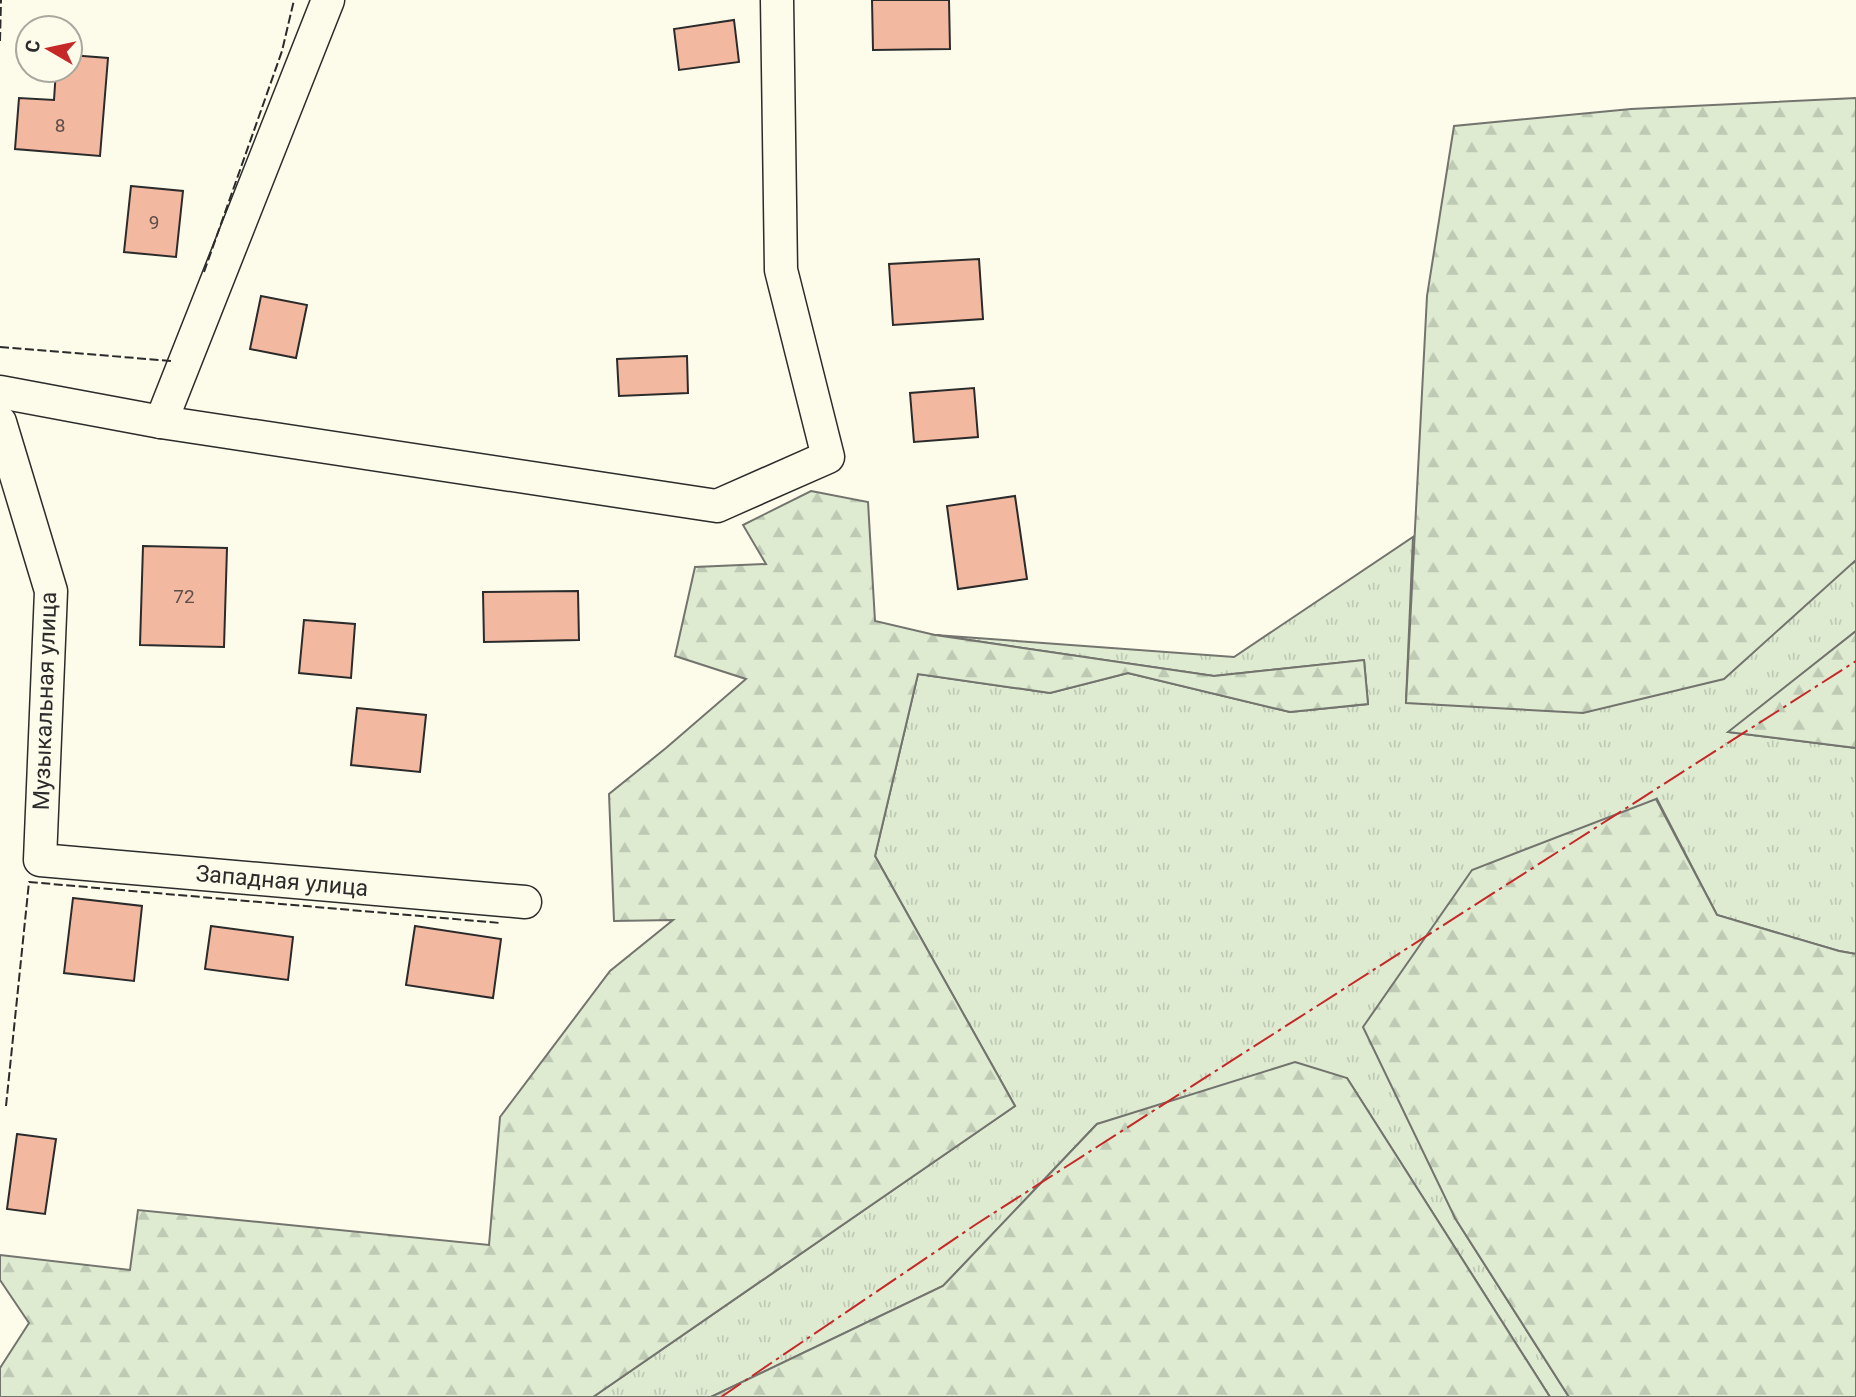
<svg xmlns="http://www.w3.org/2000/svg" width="1856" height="1397" font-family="Roboto,sans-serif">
<defs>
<pattern id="grass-tufts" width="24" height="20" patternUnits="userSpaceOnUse" patternTransform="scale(1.75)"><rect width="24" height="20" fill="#deebd1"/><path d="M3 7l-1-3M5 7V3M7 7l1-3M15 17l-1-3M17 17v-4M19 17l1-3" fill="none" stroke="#bfcab4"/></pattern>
<pattern id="forest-firs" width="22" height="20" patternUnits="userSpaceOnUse" patternTransform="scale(1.75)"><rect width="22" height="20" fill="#deebd1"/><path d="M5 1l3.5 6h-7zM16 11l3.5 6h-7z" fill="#bfcab4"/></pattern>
</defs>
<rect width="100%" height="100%" fill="#fdfbea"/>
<path fill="url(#grass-tufts)" stroke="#74746e" stroke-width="2" d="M1413,537L1406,702L1850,565L1856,561V631L1729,732L1856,748V954L1839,951L1717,915L1657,799L1455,1218L1569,1397H1550L1347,1078L1097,1124L943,1286L711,1397H593L1015,1106L875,856L918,674L1050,693L1128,673L1290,712L1368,704L1364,660L1214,676L935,635L1234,657Z"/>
<g fill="url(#forest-firs)" stroke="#74746e" stroke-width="2">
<path d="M1856,98V560L1724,679L1583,713L1406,703L1427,296L1454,126L1631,109Z"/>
<path d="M811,491L868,502L875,621L935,635L1214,676L1364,660L1368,704L1290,712L1128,673L1050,693L918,674L875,856L1015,1106L593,1397H0V1368L29,1323L0,1280V1255L130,1270L138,1210L489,1245L500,1117L610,971L673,920L614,921L609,794L666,748L746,679L675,656L695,567L766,564L743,525Z"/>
<path d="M1856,631V748L1728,732Z"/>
<path d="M1656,799L1717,915L1839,951L1856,954V1397H1569L1455,1218L1363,1027L1472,870Z"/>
<path d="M1295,1062L1347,1078L1550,1397H711L943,1286L1097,1124Z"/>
</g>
<g fill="#f2b8a0" stroke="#2b2b2b" stroke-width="2">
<path d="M872,0H949L950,49L873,50Z"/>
<path d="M734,20L739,62L679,70L674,29Z"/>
<path d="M70,55L108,58L100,156L15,149L19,98L54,100L56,70H70Z"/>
<path d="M131,186L183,191L176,257L124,252Z"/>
<path d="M979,259L983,319L893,325L889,264Z"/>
<path d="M261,296L307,305L296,358L250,349Z"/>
<path d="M687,356L688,393L619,396L617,359Z"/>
<path d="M974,388L978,437L914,442L910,393Z"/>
<path d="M1015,496L1027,579L958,589L947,506Z"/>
<path d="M143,546L227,548L224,647L140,645Z"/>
<path d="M578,591L579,640L484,642L483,592Z"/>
<path d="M304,620L355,624L351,678L299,673Z"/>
<path d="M357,708L426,715L420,772L351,765Z"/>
<path d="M73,898L142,906L134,981L64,973Z"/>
<path d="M211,926L293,937L288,980L205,969Z"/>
<path d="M415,926L501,939L493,998L406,985Z"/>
<path d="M17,1134L56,1139L45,1214L7,1209Z"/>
</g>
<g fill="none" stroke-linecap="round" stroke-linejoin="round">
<g stroke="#2b2b2b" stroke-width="35">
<g id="minor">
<path d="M0,392L161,422L717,506L828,457L781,270L777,0"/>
<path d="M0,422L51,591L40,860L525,902"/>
<path d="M161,422L328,0"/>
</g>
</g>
<use href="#minor" stroke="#fdfbea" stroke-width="32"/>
<g stroke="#2b2b2b" stroke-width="2" stroke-dasharray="9 3.5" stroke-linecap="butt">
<path d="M0,41L1,0"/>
<path d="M204,272L282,51L294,0"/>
<path d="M0,347L172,361"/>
<path d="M6,1106L29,882L500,923"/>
</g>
<path stroke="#c62828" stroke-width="2" stroke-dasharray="24 5 3.5 5" stroke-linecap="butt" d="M721,1397L975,1225L1856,661"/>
</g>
<g text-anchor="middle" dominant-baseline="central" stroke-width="5" stroke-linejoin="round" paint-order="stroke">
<g font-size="19" fill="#5d4e48">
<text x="60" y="125">8</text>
<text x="154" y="222">9</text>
<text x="184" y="596">72</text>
</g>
<g font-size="23" fill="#2b2b2b" stroke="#fdfbea">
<text transform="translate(45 701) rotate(-88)">Музыкальная улица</text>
<text transform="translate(282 881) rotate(5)">Западная улица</text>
</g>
</g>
<g transform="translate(49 49) rotate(279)"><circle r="33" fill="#fdfbea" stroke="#a9a89e" stroke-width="2"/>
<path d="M0-5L12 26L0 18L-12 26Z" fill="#c62828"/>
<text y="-10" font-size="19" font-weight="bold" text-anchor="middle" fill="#2b2b2b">С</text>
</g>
</svg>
